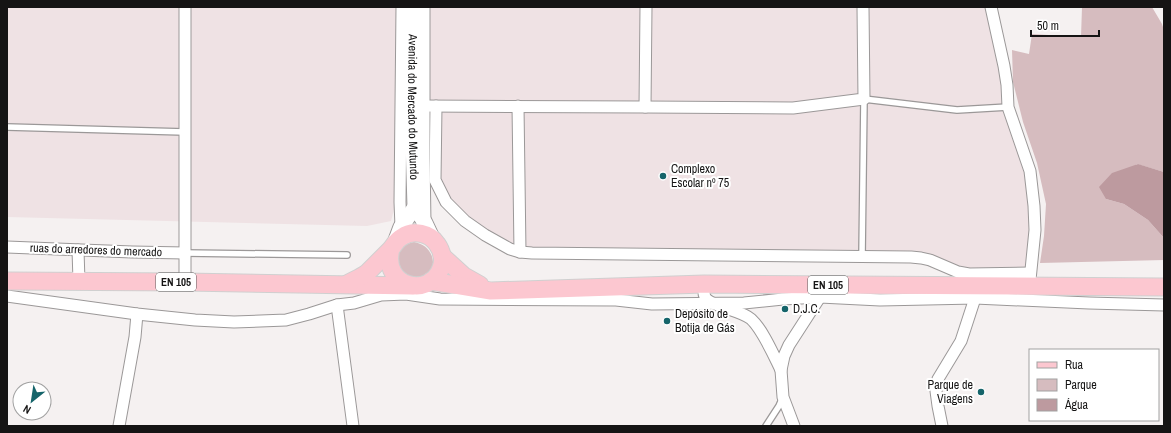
<svg xmlns="http://www.w3.org/2000/svg" width="1171" height="433" font-family="'Archivo Narrow',sans-serif">
<rect width="100%" height="100%" fill="#f5f1f1"/>
<g fill="#efe2e4">
<path d="M7,7H400L396,202L391,221L367,226L7,217Z"/>
<path d="M424,7H991L1007,85L1030,171V273L969,274L930,260L520,252L465,221L435,180L436,106H424Z"/>
</g>
<g fill="#d6bcbf">
<path d="M1082,7H1152L1162,24L1164,30V172L1137,164L1106,199L1124,204L1148,220L1164,238V260L1040,263L1044,236L1046,204L1037,163L1023,122L1013,82L1012,50L1029,54L1032,34L1081,37Z"/>
<path d="M414,242C424,244 432,250 433,262C433,265 432,269 430,271C428,274 423,277 420,280L402,277L395,255C401,248 404,244 414,242Z"/>
</g>
<path fill="#bd9a9f" d="M1138,164L1164,172V238L1148,220L1124,204L1106,199L1099,187L1112,173Z"/>
<g fill="none" stroke-linecap="round" stroke-linejoin="round">
<g stroke="#9b9898" stroke-width="8">
<g id="lane">
<path d="M7,127L185,132"/>
<path d="M185,253L347,255"/>
<path d="M862,256L864,99L957,110L1008,107"/>
<path d="M766,426L779,406L782,399"/>
</g>
</g>
<g stroke="#9b9898" stroke-width="13">
<g id="street">
<path d="M185,7V282"/>
<path d="M424,7V158L425,222"/>
<path d="M991,7L1004,66L1007,85L1008,107L1030,171L1034,206L1035,230L1030,280"/>
<path d="M424,106L645,107L793,108L864,99L863,7"/>
<path d="M436,106L435,180L446,202L465,221L485,235L510,249L520,252L532,253L911,257L921,258L930,260L958,272L969,274L1030,273"/>
<path d="M518,106L520,252"/>
<path d="M645,107L646,7"/>
<path d="M401,227L400,202L402,7"/>
<path d="M7,247L132,252L185,253"/>
<path d="M78,250L79,281"/>
<path d="M704,284C704,288 703,293 705,297C709,306 741,310 751,319C763,330 774,356 781,370"/>
<path d="M7,296L137,314L195,320L234,322L286,320L309,314L337,305L354,303L381,295L406,294L440,299L616,300L652,304L744,303L783,299L820,297L880,300L975,298L1089,303L1164,305"/>
<path d="M337,305L353,426"/>
<path d="M119,426L135,337L137,314"/>
<path d="M794,426L783,397L781,370L784,356L789,345L820,297L822,292"/>
<path d="M942,426L938,406L936,391L938,379L961,341L977,292"/>
</g>
</g>
<g stroke="#9b9898" stroke-width="17">
<g id="secondary">
<path id="s1" d="M413,7L412,106L415,207L425,223L432,238"/>
<path d="M395,243L401,227L415,207"/>
</g>
</g>
<g stroke="#d0d0d0" stroke-width="19">
<g id="primary">
<path d="M442,256L464,276L480,285"/>
<path d="M7,281L185,282L413,286"/>
<path d="M431,281L491,291L704,284L1164,287"/>
<path d="M347,284C354,280 362,277 368,272C375,265 383,257 390,250C394,246 396,240 402,237C413,229 430,233 437,244C442,251 444,260 441,268C429,300 381,286 391,249"/>
</g>
</g>
<use href="#lane" stroke="#fff" stroke-width="5.5"/>
<use href="#street" stroke="#fff" stroke-width="11"/>
<use href="#secondary" stroke="#fff" stroke-width="15"/>
<use href="#primary" stroke="#fcc7d0" stroke-width="17"/>
</g>
<g fill="#15646a" stroke="#fff" stroke-width="1.5">
<circle cx="663" cy="176" r="4"/>
<circle cx="785" cy="309" r="4"/>
<circle cx="667" cy="321" r="4"/>
<circle cx="981" cy="392" r="4"/>
</g>
<g text-anchor="middle" dominant-baseline="central" stroke-width="4" stroke-linejoin="round" paint-order="stroke">
<g fill="#fff" stroke="#5b5a5a" stroke-width="1">
<rect x="156" y="273" width="40" height="18" rx="3"/>
<rect x="808" y="276" width="40" height="18" rx="3"/>
</g>
<g font-size="11" font-weight="bold" fill="#151414">
<text x="176" y="282">EN 105</text>
<text x="828" y="285">EN 105</text>
</g>
<g font-size="12" fill="#151414" stroke="#fff">
<text stroke="none"><textPath href="#s1" startOffset="100">Avenida do Mercado do Mutundo</textPath></text>
<text transform="translate(96 250) rotate(2)">ruas do arredores do mercado</text>
</g>
<g font-size="12" fill="#151414" stroke="#fff" text-anchor="start">
<text x="671" y="169">Complexo<tspan x="671" dy="14">Escolar nº 75</tspan></text>
<text x="793" y="309">D.J.C.</text>
<text x="675" y="314">Depósito de<tspan x="675" dy="14">Botija de Gás</tspan></text>
<text x="973" y="385" text-anchor="end">Parque de<tspan x="973" dy="14">Viagens</tspan></text>
</g>
</g>
<rect width="1171" height="433" fill="none" stroke="#151414" stroke-width="16"/>
<rect x="1029" y="349" width="130" height="72" fill="#ffffff" stroke="#a1a1a1"/>
<rect x="1037" y="362" width="20" height="6" fill="#fcc7d0" stroke="#a1a1a1"/>
<text x="1065" y="369" font-size="12" fill="#151414">Rua</text>
<rect x="1037" y="379" width="20" height="12" fill="#d6bcbf" stroke="#a1a1a1"/>
<text x="1065" y="389" font-size="12" fill="#151414">Parque</text>
<rect x="1037" y="399" width="20" height="12" fill="#bd9a9f" stroke="#a1a1a1"/>
<text x="1065" y="409" font-size="12" fill="#151414">Água</text>
<g transform="translate(32 401) rotate(210)"><circle r="19" fill="#ffffff" stroke="#a1a1a1"/>
<path d="M0-3L7 15L0 10L-7 15Z" fill="#15646a"/>
<text y="-6" font-size="11" font-weight="bold" text-anchor="middle" fill="#151414">N</text>
</g>
<path d="M1031 30v6h68v-6" fill="none" stroke="#151414" stroke-width="2"/>
<text x="1037" y="30" font-size="12" fill="#151414" stroke="#ffffff" stroke-width="3" paint-order="stroke">50 m</text>
</svg>
